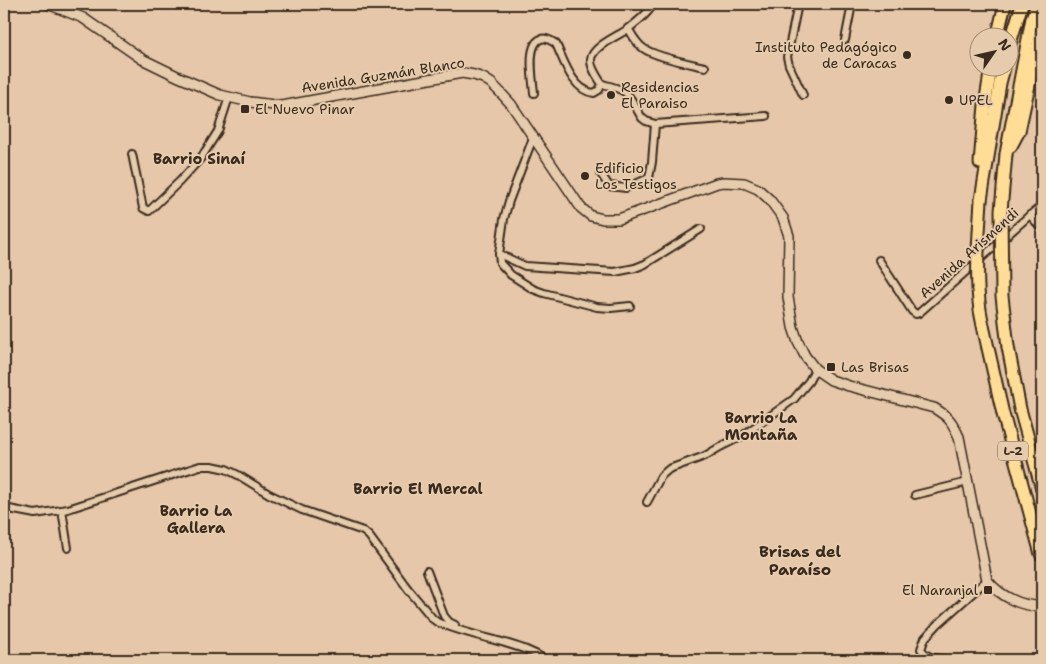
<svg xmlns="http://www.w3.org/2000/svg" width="1046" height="664" font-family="'Shantell Sans',sans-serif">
<rect width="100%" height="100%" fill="#e6c7a9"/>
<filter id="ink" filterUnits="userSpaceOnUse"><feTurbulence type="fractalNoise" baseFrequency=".02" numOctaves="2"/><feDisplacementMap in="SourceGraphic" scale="10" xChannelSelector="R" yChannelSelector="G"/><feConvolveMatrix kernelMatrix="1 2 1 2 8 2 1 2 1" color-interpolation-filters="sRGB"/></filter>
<g filter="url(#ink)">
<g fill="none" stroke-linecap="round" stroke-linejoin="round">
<g stroke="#3b2a1e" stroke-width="10">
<g id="street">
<path d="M798,4L787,57L789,65L803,95"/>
<path d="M628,28C632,35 636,43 643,48C655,57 688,63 705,67"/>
<path d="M845,40L852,4"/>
<path d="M602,84C632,91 627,94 642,118L646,121L655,124L766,116"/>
<path d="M534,93C533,80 526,44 541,39C546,37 552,41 556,44C564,61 573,91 594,93L599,90L602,84C598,78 590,67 591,59C593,46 618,36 628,29C637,22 648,14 653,4"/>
<path d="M533,138L509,201L504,219L499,254L500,263L511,275L533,289L544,293L597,307L611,308L630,306"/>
<path d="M132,154L143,208L149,211L180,181L201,158L218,131L229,97"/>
<path d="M601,174L609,186L626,188L649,178L652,162L655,124"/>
<path d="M1030,215L1042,229"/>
<path d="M499,254L525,266L615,272L635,268L645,264L701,229"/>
<path d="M879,260L912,311L916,314L919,313L1030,215L1042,206"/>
<path d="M915,495L968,482"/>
<path d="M647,502L661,476L669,469L705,456L720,447L742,436L794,399L809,381L815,369"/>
<path d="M4,508L35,514L68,509L200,466H212L226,469L238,475L269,494L302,510L363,531L369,536L408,589L433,619L437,622C458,631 480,636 502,642C518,647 533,651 546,660"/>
<path d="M62,510L68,548"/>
<path d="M427,571L444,616L449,622L455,625"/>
<path d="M948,660C937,659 928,659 921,649L925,638L938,624L987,580"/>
</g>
</g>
<g stroke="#3b2a1e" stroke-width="12">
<path id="secondary" d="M48,4L83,18L142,59L179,77L220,95L250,102L282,106L462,73L474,75L483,78L491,83L499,91L511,104L581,208L591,216L603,219H619L717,183L724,182L744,183L758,189L770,200L783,218L789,236L788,297L793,327L798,342L805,356L815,369L831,380L849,386L934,408C949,417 952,421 959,437L987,580C1000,596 1021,607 1042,606"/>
</g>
<g stroke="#3b2a1e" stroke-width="15">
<g id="highway">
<path d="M997,38L1005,4"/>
<path d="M1008,50L1022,4"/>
<path d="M1011,146L1019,131L1039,39L1042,30"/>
<path d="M1006,154L1032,18L1037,4"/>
<path d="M980,163L985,105L991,68"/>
<path d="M981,200L1000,83L1004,68"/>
<path d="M1008,347L1020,409L1042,489"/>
<path d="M988,348L1003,414L1041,554"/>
</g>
</g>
<use href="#street" stroke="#e6ccad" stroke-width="6"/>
<use href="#secondary" stroke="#e6ccad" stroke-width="9"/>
<use href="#highway" stroke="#ffdd96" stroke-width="11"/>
<g stroke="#3b2a1e" stroke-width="15" stroke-linecap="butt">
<g id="highway-bridge">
<path d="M1006,154L1001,211L1002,296L1008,347"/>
<path d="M981,200C979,235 975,275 980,310C982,322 985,335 988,348"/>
</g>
</g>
<use href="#highway-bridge" stroke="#ffdd96" stroke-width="11"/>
</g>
</g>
<g fill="#3b2a1e" stroke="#e6ccad" stroke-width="2">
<circle cx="907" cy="55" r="5"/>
<circle cx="611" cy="95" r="5"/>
<circle cx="949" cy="100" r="5"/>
<rect x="240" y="104" width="10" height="10" rx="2.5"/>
<circle cx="585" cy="176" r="5"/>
<rect x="826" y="362" width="10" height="10" rx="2.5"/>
<rect x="983" y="585" width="10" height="10" rx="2.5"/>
</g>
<g text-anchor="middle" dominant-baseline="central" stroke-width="4" stroke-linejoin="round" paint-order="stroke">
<rect fill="#e6ccad" stroke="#6e5b49" stroke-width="1" x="998" y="441.5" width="30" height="19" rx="4"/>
<g font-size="12" font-weight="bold" fill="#3b2a1e">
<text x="1013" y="451">L-2</text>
</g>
<g font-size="14" fill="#3b2a1e" stroke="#e6ccad" text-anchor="start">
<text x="897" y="47" text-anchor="end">Instituto Pedagógico<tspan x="897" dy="16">de Caracas</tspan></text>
<text x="621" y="87">Residencias<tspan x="621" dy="16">El Paraiso</tspan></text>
<text x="959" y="100">UPEL</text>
<text x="255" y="109">El Nuevo Pinar</text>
<text x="595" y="168">Edificio<tspan x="595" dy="16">Los Testigos</tspan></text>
<text x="841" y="367">Las Brisas</text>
<text x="978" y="590" text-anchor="end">El Naranjal</text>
</g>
<g font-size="14" fill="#3b2a1e" stroke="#e6ccad">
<text transform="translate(383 75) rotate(-9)">Avenida Guzmán Blanco</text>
<text transform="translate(969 253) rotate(-42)">Avenida Arismendi</text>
</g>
<g font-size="15" font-weight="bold" fill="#3b2a1e" stroke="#e6ccad">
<text x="199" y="159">Barrio Sinaí</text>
<text x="761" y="418">Barrio La<tspan x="761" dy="17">Montaña</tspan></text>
<text x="418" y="489">Barrio El Mercal</text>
<text x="196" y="511">Barrio La<tspan x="196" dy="17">Gallera</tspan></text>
</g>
<g font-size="16" font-weight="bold" fill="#3b2a1e" stroke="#e6ccad">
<text x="800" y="551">Brisas del<tspan x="800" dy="18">Paraíso</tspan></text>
</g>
</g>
<rect width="1046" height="664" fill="none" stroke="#e6ccad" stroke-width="20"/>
<rect x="10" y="10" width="1026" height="644" fill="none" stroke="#3b2a1e" stroke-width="2" filter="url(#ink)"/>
<g transform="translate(994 52) rotate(56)"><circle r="24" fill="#e6ccad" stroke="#a28b74"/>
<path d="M0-4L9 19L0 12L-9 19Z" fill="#3b2a1e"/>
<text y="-8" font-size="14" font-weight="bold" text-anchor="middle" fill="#3b2a1e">N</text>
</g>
</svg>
